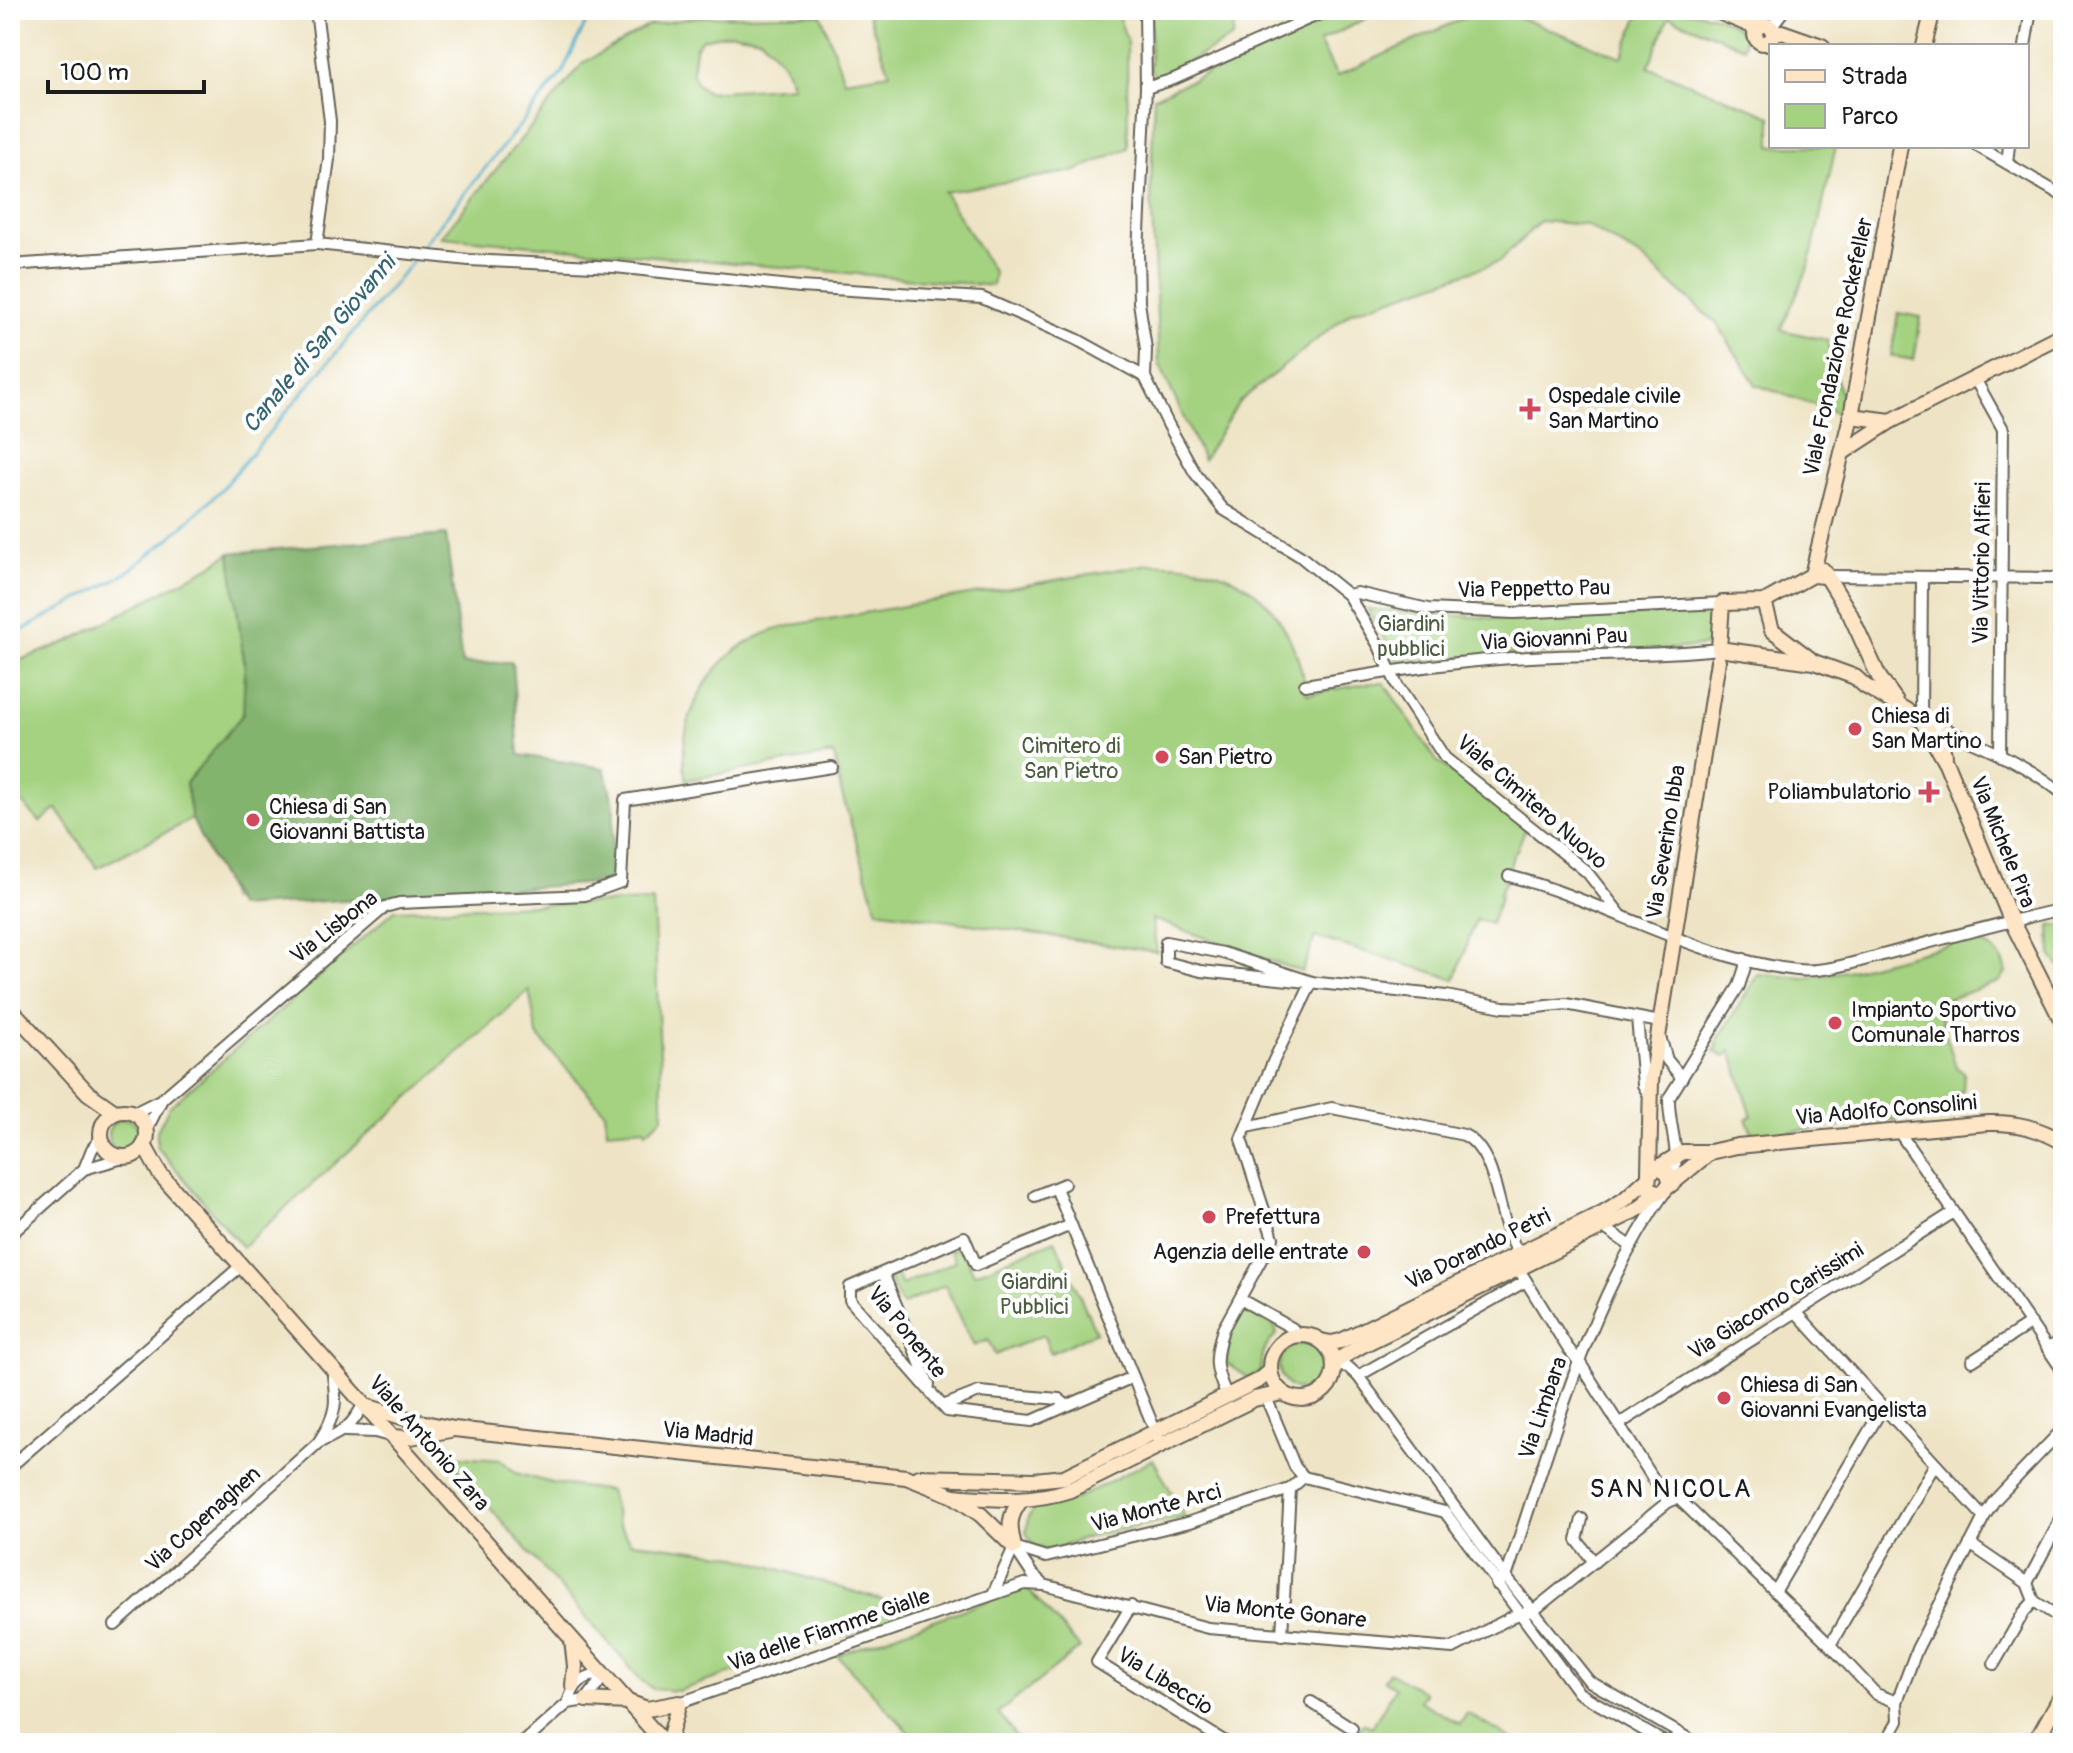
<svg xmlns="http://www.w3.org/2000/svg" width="2073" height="1753" font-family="Pangolin,sans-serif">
<rect width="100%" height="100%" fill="#fff"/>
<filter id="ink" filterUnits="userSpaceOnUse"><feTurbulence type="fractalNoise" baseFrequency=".0125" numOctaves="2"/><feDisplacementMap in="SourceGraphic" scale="16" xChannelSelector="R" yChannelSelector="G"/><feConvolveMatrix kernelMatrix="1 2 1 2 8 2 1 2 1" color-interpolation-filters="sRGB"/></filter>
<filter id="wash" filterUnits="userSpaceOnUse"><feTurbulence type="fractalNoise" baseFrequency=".006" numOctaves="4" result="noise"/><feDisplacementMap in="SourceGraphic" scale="32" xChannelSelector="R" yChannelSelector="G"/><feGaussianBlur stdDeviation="1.8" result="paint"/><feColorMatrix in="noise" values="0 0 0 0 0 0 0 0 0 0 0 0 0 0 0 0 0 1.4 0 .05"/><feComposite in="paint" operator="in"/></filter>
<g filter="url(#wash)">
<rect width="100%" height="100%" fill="#eee4c5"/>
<g fill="#a4d280" stroke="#60774e" stroke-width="2" fill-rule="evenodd">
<path d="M866,10H1073L1083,18L1118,15L1127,41L1128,148L1076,171L944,192L994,273L992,286L441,237L583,63L648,26L696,17L821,14L844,80L890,73ZM732,33L761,38L784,64L793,86L707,92L697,84L692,71L695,49L702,39Z"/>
<path d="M1151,10H1235L1233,38L1162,76L1154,75L1150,69Z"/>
<path d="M1349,10H1383L1319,42L1337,76L1481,10H1511L1510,14L1622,57L1641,10C1673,10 1724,7 1745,36L1743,47L1669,17L1648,67L1771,116V146H1836L1809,266L1781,330L1827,340L1846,416L1756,385L1718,325L1642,258L1586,225L1540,221L1499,262L1351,312L1239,402L1203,460L1159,363L1151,189L1154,97Z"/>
<path d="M1898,313L1921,317L1914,360L1891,356Z"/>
<path d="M230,553L245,670L244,711L383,885L230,900L208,830L201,765L186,783L192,819L97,868L57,809L40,822L10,790V664L70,641L211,566Z"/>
<path d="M1149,564C1242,560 1290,604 1307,694L1371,683H1384L1437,761L1526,827L1516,852H1514L1509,870L1510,871L1499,895L1501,896L1491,924L1476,919L1455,979L1315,937L1302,972L1152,919L1157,952L883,911L877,910L841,791L834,754L686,780C675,722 707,659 762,635C779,627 798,624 817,621Z"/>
<path d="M1367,609L1515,620L1711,611L1710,645L1662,650L1577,651L1397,661Z"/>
<path d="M653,901L663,1117L646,1132L645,1128L607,1131L605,1112L537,1035L529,990L242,1247L157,1147V1131L169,1107L395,910Z"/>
<path d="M2063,925V970L2051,955L2050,926Z"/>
<path d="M1972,939L1973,944C1991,942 2002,956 2006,972L1999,982L1936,1003L1956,1067L1964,1073L1963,1091L1958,1093L1960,1112L1754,1136L1746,1119L1752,1116L1731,1051L1725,1057L1714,1051L1718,1045L1716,1043L1758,974L1804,978L1847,971Z"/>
<circle cx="124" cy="1135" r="16"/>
<path d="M1055,1240L1096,1332L1051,1353L1043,1335L995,1355L988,1340L974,1346L945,1285L902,1305L888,1278L896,1274L902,1285L956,1261L951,1251L961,1246L974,1274Z"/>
<path d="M1243,1310L1274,1325L1277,1334C1265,1345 1261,1355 1261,1372L1249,1378L1226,1363L1231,1331Z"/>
<circle cx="1302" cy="1367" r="23"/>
<path d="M460,1457L501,1460L516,1473L551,1483L610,1491L618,1523L630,1542L732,1555L918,1611L678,1691L653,1689L641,1680L455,1468Z"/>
<path d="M1153,1459L1185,1517L1095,1535L1048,1551L1035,1546L1026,1533L1028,1517L1039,1503L1076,1499Z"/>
<path d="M1026,1587L1080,1648L998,1713L1021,1743H919L837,1655Z"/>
<path d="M1389,1672L1425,1693L1420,1701L1460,1724L1467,1713L1518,1743H1364L1354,1737L1363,1723L1372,1727L1395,1688L1384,1680Z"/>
</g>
<path fill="#83b46e" stroke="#506845" stroke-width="2" d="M446,535L462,664L512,662L519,755L604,768L614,806L611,882L238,907L208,853L192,819L186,783L243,714L245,670L230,553Z"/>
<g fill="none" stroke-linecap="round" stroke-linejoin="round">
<path stroke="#48abc7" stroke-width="3" d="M10,637L125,574L170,538L220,491L409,266L427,240L562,73L592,10"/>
</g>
</g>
<g filter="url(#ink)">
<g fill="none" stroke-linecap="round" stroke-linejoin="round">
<g stroke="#666257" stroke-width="14">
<g id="street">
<path d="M316,10L330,121L329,159L317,244L469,260L615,267L800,287L982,298L1076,339L1145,377"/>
<path d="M1145,10L1146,88L1138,253L1139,302L1146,349L1145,377L1168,424L1195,473L1223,509L1300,556L1348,595L1379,646L1397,685L1445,758L1587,872L1620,914"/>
<path d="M1771,27L1784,10"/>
<path d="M2025,46L2031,10"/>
<path d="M1146,88L1174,79L1328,10"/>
<path d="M1977,146L2063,196"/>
<path d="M2007,163L2009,146"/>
<path d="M10,265L317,244"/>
<path d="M1975,379L2003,429L2000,755"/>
<path d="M1824,576L2063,578"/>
<path d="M1922,577L1921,719C1969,741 2023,760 2063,794"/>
<path d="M1348,595L1357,593L1428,609L1514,613L1722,603"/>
<path d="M1305,685C1373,674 1442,663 1511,658C1580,653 1650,657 1719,649V655"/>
<path d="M1509,876C1606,901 1695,959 1797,970C1825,973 1859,961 1886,954C1945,938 2004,922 2063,909"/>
<path d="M1312,982L1223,953L1166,942V962L1201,971L1446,996L1503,1007L1528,1008L1566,1004L1660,1022"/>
<path d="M1637,1018L1643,1085L1650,1097"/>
<path d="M1661,1040L1667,1060L1682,1078"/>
<path d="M134,1113L162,1099L385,907L399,903L585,895L621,882L625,800L832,767"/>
<path d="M1247,1127L1332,1108L1464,1135C1493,1150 1496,1196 1506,1225C1509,1235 1514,1244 1518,1254"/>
<path d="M147,1129L162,1099"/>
<path d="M1899,1132L2063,1371"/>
<path d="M84,1169L123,1158"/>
<path d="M1671,1182C1683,1151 1668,1129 1669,1098L1739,986L1745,967L1744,959"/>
<path d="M1056,1188L1158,1438"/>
<path d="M1035,1196L1064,1184"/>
<path d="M1071,1225L976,1265L964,1237L850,1287V1300L947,1411L1032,1421L1133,1377"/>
<path d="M1603,1227L1631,1246"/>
<path d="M10,1235L84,1169L92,1149L100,1139"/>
<path d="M1518,1268L1567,1347L1580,1363L1668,1502L1678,1498L1830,1645L1876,1694L1897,1702"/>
<path d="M883,1273L929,1385"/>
<path d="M1240,1299L1292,1328L1298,1335"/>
<path d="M1796,1312L1984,1517"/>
<path d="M2048,1348L2063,1340"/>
<path d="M1972,1361L2031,1323"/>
<path d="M1334,1365L1348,1367L1358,1376L1506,1577L1589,1681L1696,1743"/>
<path d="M1358,1376L1526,1281"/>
<path d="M1265,1395L1295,1467L1304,1477L1445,1512"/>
<path d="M1227,1396C1214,1369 1214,1358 1223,1329L1273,1238L1241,1139L1274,1060L1312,982"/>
<path d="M943,1406L979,1392L1059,1399L1066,1405"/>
<path d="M1619,1424L1954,1212"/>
<path d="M345,1431L375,1432L393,1437"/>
<path d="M320,1442C344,1431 352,1427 364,1403"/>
<path d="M10,1467L242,1265"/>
<path d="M1445,1512L1579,1693L1666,1743"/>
<path d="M1582,1519L1577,1540L1594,1562"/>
<path d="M1970,1544L2027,1583L2034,1601L2063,1620"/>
<path d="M1014,1547L1032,1574L1044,1585L1208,1628L1453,1648L1518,1614L1533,1611L1668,1502"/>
<path d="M1014,1547L1046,1557L1190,1522L1290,1489L1304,1477"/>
<path d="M2027,1583L2062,1517"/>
<path d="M1496,1584L1506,1577C1551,1448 1587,1301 1667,1189"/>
<path d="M1775,1592L1883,1407"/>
<path d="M993,1594L1014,1547"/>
<path d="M1131,1606L1097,1662L1227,1743"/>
<path d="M115,1625L318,1443C338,1413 337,1402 332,1368"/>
<path d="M1282,1635L1290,1489"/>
<path d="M1830,1645L1935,1464"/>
<path d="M1994,1664L2024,1612L2034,1601"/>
<path d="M1311,1702L1352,1728"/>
<path d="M679,1703L1024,1584L1044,1585"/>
<path d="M523,1743L568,1703L586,1700L598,1684L602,1673C581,1677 574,1683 568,1703"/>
<path d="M1886,1743L1898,1721L1897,1702L1917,1649L1984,1517L1994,1501L2063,1429"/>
</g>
</g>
<g stroke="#666257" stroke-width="18">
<g id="secondary">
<path d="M1714,10L1757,28"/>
<circle cx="1764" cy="34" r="9"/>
<path d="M1774,32H1782L1822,46"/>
<path d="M1924,46L1933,10"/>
<path d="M1851,416L1891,421"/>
<path d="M1842,453L1891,421L2063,334"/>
<path d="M1823,570L1850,614L1879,677L1896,701"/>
<path d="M1812,575L1851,416L1900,146"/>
<path d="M1824,576L1812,575L1764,602L1722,603L1719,649L1814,662L1855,677L1865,686L1921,719L1946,763L2011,920L2063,1023"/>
<path d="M1764,602L1772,630L1810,659"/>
<path d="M1944,755L1941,741L1947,731"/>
<path d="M10,1008L88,1093L115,1112"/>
<circle cx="124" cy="1134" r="23"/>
<path d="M144,1145L160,1174L664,1743"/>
<path d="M1660,1168L1667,1172L1671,1182L1664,1191L1657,1193L1648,1187L1649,1173L1683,1152H1710L1737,1146L1988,1123C2016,1122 2038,1128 2063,1142"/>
<path d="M1649,1173L1651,1081L1718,661"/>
<path d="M1669,1186L1710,1152"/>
<circle cx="1302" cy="1367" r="32"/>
<path d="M1321,1341L1331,1343L1341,1341L1604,1212L1624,1200L1646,1180"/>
<path d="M1334,1362L1361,1346L1633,1212L1643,1206L1654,1191"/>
<path d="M369,1407L415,1421L454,1429L906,1477L954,1496L981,1515L1014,1547"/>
<path d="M393,1437L405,1438L450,1430"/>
<path d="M919,1477L1034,1480L1064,1477L1259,1380L1270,1371"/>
<path d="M954,1496C994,1499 1031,1503 1070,1490L1254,1399L1283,1393"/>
<path d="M1014,1547C1009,1526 1008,1517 1021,1500"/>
<path d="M572,1640L575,1666L573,1685"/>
<path d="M586,1700L628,1702L647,1709L679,1703L670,1736L672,1743"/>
<path d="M2035,1743L2063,1693"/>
</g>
</g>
<use href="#street" stroke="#fff" stroke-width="10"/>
<use href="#secondary" stroke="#fde5c5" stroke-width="14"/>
</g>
</g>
<g fill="#d1495b" stroke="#fff" stroke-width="3">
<path d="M1526 397h8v8h8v8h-8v8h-8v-8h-8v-8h8z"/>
<circle cx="1855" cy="729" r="8"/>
<circle cx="1162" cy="757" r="8"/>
<path d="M1925 780h8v8h8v8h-8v8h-8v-8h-8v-8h8z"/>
<circle cx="253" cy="820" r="8"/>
<circle cx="1835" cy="1023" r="8"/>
<circle cx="1209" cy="1217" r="8"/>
<circle cx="1364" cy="1252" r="8"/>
<circle cx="1724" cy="1398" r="8"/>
</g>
<g text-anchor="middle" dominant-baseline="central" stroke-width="8" stroke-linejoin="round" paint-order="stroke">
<g font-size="22" fill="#1c1c1c" stroke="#fff">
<text transform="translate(1838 347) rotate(-78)">Viale Fondazione Rockefeller</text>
<text transform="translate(1982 563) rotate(-89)">Via Vittorio Alfieri</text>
<text transform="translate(1534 589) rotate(-1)">Via Peppetto Pau</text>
<text transform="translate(1554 639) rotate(-3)">Via Giovanni Pau</text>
<text transform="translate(1532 802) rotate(41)">Viale Cimitero Nuovo</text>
<text transform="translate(1666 842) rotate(-81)">Via Severino Ibba</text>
<text transform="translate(2003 842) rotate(68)">Via Michele Pira</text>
<text transform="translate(334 927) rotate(-38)">Via Lisbona</text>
<text transform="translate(1886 1110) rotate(-5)">Via Adolfo Consolini</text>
<text transform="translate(1478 1249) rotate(-26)">Via Dorando Petri</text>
<text transform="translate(1776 1301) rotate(-32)">Via Giacomo Carissimi</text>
<text transform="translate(907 1332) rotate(51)">Via Ponente</text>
<text transform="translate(1543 1408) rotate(-71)">Via Limbara</text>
<text transform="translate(708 1434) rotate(6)">Via Madrid</text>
<text transform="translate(429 1443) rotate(49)">Viale Antonio Zara</text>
<text transform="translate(1156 1508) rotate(-15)">Via Monte Arci</text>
<text transform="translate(203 1519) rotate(-42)">Via Copenaghen</text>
<text transform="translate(1285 1612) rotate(6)">Via Monte Gonare</text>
<text transform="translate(829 1630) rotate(-19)">Via delle Fiamme Gialle</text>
<text transform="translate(1165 1681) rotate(32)">Via Libeccio</text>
</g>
<g font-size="22" fill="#1c1c1c" stroke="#fff" text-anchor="start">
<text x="1548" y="396">Ospedale civile<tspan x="1548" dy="25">San Martino</tspan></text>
<text x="1871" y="716">Chiesa di<tspan x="1871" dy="25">San Martino</tspan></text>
<text x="1178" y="757">San Pietro</text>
<text x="1911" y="792" text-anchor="end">Poliambulatorio</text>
<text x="269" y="807">Chiesa di San<tspan x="269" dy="25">Giovanni Battista</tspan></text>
<text x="1851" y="1010">Impianto Sportivo<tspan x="1851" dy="25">Comunale Tharros</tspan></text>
<text x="1225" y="1217">Prefettura</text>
<text x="1348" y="1252" text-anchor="end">Agenzia delle entrate</text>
<text x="1740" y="1385">Chiesa di San<tspan x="1740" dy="25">Giovanni Evangelista</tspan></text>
</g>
<g font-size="22" fill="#4c5c3f" stroke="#fff">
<text x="1411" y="624">Giardini<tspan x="1411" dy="25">pubblici</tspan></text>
<text x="1071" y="746">Cimitero di<tspan x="1071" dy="25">San Pietro</tspan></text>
<text x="1034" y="1282">Giardini<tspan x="1034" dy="25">Pubblici</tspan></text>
</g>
<g font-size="24" font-style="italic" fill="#326472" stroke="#fff">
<text transform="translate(319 344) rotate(-50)">Canale di San Giovanni</text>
</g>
<g font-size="26" letter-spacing="2" fill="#1c1c1c" stroke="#fff">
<text x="1671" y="1489">SAN NICOLA</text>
</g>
</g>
<rect width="2073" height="1753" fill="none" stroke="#fff" stroke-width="40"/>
<rect x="1769" y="44" width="260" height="104" fill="#ffffff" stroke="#a4a4a4" stroke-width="2"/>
<rect x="1785" y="70" width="40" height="12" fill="#fde5c5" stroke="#a4a4a4" stroke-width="2"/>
<text x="1841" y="84" font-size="24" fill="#1c1c1c">Strada</text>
<rect x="1785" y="104" width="40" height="24" fill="#a4d280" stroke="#a4a4a4" stroke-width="2"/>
<text x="1841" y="124" font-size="24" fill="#1c1c1c">Parco</text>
<path d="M48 80v12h156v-12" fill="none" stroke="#1c1c1c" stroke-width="4"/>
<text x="60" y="80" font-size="24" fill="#1c1c1c" stroke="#ffffff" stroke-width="6" paint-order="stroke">100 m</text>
</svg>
